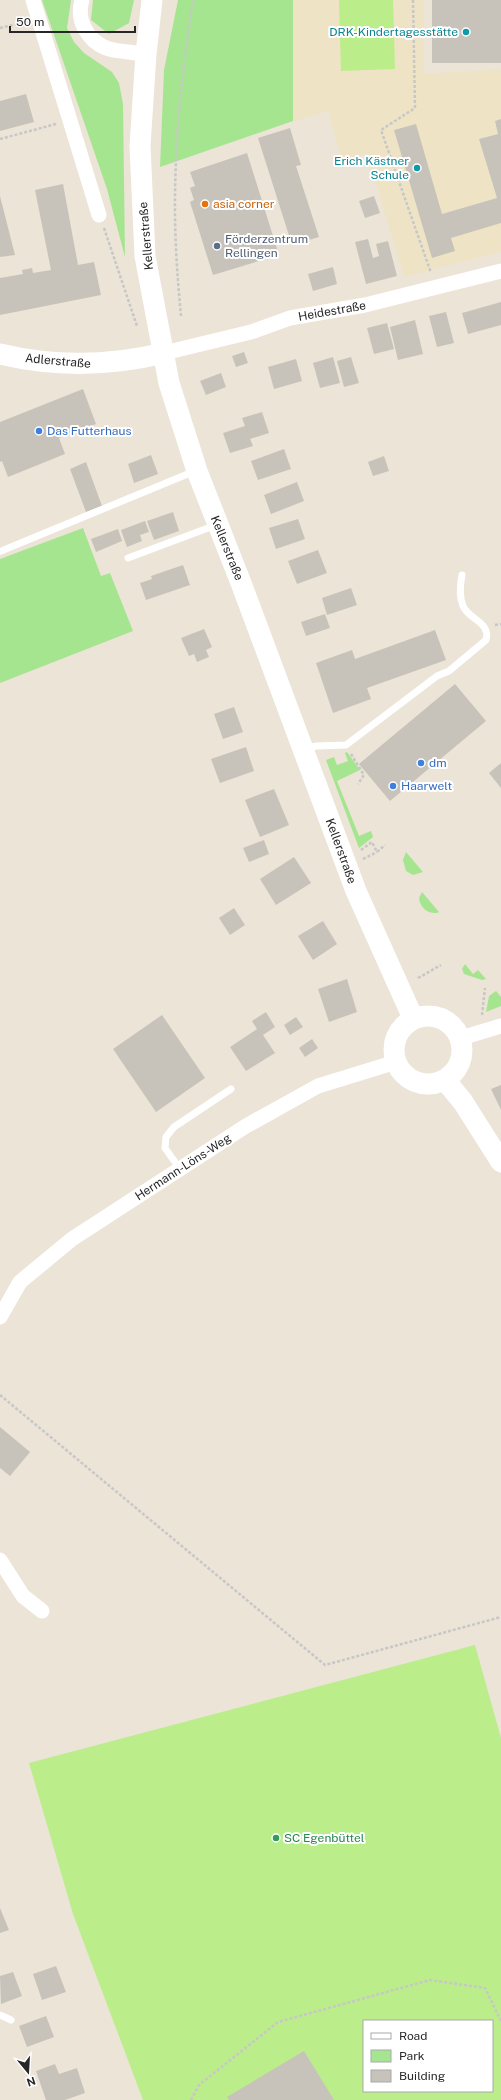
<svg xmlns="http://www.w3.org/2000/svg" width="501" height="2100" font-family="'Public Sans',sans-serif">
<rect width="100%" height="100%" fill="#ebe4d7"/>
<path fill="#eee4c5" d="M293,0H424V74L501,69V252L404,277L367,153L342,159L328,111L293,121Z"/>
<g fill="#a6e590">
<path d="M42,0H71L67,28L74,42L84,53L112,72L119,83L123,104L125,257L107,189Z"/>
<path d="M93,0H134L129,23L109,34L91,20Z"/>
<path d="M178,0H293V121L160,167L164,70Z"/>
<path d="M83,528L101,576L110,573L133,631L0,683V559Z"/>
<path d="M347,752L360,770L337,781L359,836L371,831L373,837L359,848L326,760L334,757L337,765L348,761L345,753Z"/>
<path d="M406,852L423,872L413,875L406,871L403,860Z"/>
<path d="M422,892L439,912L437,913C427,914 420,907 419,898Z"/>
<path d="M465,964L473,974L478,970L486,979L482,980L464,974L462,969Z"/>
<path d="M496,991L501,997V1006L486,1012L489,996Z"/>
</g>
<g fill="#bbed8b" fill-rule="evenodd">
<path d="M339,0H393L395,69L341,71Z"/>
<path d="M475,1645L501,1738V2100H143L73,1914L29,1763ZM364,2021H492V2091H364Z"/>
</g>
<g fill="#c8c3ba">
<rect x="432" y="0" width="69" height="63"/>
<path d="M26,94L34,122L0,131V101Z"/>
<path d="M501,119V223L451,238L455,251L432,258L394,130L416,124L442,214L497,198L479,139L498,134L495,121Z"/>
<path d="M290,128L301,165L296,166L319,237L292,245L258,138Z"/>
<path d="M247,153L279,255L213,275L190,202L194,200L190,188L195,186L190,172Z"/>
<path d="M63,184L78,265L94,262L101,295L0,315V278L23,274L22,270L32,268L33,273L51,270L35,190Z"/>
<path d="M0,196L15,255L0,257Z"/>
<path d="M374,196L380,213L365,218L359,201Z"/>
<path d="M368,239L373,258L379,256L376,244L388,241L397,276L366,284L355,242Z"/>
<path d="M333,267L337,284L313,291L308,274Z"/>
<path d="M501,302V325L468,334L462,313Z"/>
<path d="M446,312L454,343L437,347L429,316Z"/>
<path d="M415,320L423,354L398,360L390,327Z"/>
<path d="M387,323L394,349L374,354L367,328Z"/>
<path d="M244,352L248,363L236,367L232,356Z"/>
<path d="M333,357L340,383L320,388L313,363Z"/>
<path d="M351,357L359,383L344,387L337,361Z"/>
<path d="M296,359L302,381L274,389L268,367Z"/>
<path d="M221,373L226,387L206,395L200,381Z"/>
<path d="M83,389L96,424L59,438L65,454L8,477L2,461L0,462V422Z"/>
<path d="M262,412L269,433L250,439L253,446L230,453L223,433L245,426L242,418Z"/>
<path d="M284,449L291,469L258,480L251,461Z"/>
<path d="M151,455L158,474L134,483L128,464Z"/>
<path d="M384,456L389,471L373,476L368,462Z"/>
<path d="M86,462L102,506L86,512L70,469Z"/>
<path d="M297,482L304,501L271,514L264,495Z"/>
<path d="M173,512L179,531L154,540L147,521Z"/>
<path d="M298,519L305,539L276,549L269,528Z"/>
<path d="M145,521L149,532L140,535L142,541L127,547L121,530Z"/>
<path d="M118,529L122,541L96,552L91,539Z"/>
<path d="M318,550L327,573L297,584L288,561Z"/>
<path d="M183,565L190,585L146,600L140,583L152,579L151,576Z"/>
<path d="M351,588L357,605L327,615L322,598Z"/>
<path d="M325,614L330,628L306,636L301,622Z"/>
<path d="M204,629L212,647L206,650L209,657L197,662L194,654L189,656L181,638Z"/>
<path d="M435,630L446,660L367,688L371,699L333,713L316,663L352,650L355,659Z"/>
<path d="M455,684L486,721L390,801L359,764Z"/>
<path d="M234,707L243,732L223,739L214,714Z"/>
<path d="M246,747L254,771L220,783L211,759Z"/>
<path d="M501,763V788L489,773Z"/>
<path d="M274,789L289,825L260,837L245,800Z"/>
<path d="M264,840L269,854L249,862L243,848Z"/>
<path d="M294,857L311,883L276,905L260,879Z"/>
<path d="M234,908L245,925L230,935L219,918Z"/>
<path d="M323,921L337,944L313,960L298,936Z"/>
<path d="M347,979L357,1012L329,1022L318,989Z"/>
<path d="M266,1012L275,1027L263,1035L275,1053L246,1071L230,1047L257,1029L252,1021Z"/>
<path d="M162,1015L205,1078L156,1112L113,1049Z"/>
<path d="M296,1017L303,1027L290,1035L284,1025Z"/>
<path d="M312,1039L318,1048L305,1057L299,1048Z"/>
<path d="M501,1085V1110L491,1089Z"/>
<path d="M0,1427L30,1452L10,1476L0,1468Z"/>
<path d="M0,1908L9,1930L0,1933Z"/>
<path d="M56,1966L66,1992L42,2000L33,1974Z"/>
<path d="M13,1972L22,1996L1,2004L0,1976Z"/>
<path d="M46,2016L54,2037L27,2047L19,2026Z"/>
<path d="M304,2051L334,2100H229L227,2097Z"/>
<path d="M55,2064L59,2074L77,2068L85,2093L65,2100H46L36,2071Z"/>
</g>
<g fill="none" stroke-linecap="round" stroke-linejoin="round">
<g stroke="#c7c7c7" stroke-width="2.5" stroke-dasharray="3 2" stroke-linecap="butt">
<path d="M413,0L415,108L381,130L431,273"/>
<path d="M0,28L25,22"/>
<path d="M0,139L56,124"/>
<path d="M104,228L137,326"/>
<path d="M181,316C179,294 177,272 176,249C172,166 180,82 193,0"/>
<path d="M495,625L501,624"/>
<path d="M351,754L364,775L358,784"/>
<path d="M361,850L372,842L377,852L385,845"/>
<path d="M363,859L377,852"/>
<path d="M418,978L441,965"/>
<path d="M482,1015L485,988"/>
<path d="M0,1395L325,1665L501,1617"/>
<path d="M191,2100L199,2085L278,2022L430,1980L485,1988L501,2021"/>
</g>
<g stroke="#fff" stroke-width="7">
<path d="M1,551L195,471"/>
<path d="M128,558L216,525"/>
<path d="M305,749L316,746L346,745L437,676L449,671L486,640C491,622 469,620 463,606C459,596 460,585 462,575"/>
<path d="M180,1169L165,1148L166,1137L174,1127L231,1089"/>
<path d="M0,2015L11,2020"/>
</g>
<g stroke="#fff" stroke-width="15">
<path d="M33,0L99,215"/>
<path d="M82,0C76,20 87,40 106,48C117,52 133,52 146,54"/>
<path d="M164,353L251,332L290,318L365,305L501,271"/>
<path d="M461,1038L501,1026"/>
<path d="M0,1317L20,1282L72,1239L246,1126L318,1086L396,1062"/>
<path d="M0,1560L23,1596L42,1611"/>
</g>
<g stroke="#fff" stroke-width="21">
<path d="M152,0L146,54L140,146L145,256L169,383L197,471L241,583L356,891L413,1018"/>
<path d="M0,354C54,367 110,366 164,353"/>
<circle cx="428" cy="1050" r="34"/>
<path d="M445,1080L463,1102L501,1162"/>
</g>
</g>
<g fill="#0f9aa8" stroke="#fff" stroke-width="1.5">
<circle cx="466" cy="32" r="4"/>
<circle cx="417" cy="168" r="4"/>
</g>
<circle fill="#e8710a" stroke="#fff" stroke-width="1.5" cx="205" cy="204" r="4"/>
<circle fill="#5c6f8a" stroke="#fff" stroke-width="1.5" cx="217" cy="246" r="4"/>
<g fill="#3f7fe0" stroke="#fff" stroke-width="1.5">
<circle cx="39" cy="431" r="4"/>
<circle cx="421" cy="763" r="4"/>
<circle cx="393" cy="786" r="4"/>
</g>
<circle fill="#2e9e5b" stroke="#fff" stroke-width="1.5" cx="276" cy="1838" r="4"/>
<g text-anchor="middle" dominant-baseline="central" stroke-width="4" stroke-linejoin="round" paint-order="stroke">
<g font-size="12" fill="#0d838f" stroke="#fff" text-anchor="end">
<text x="458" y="32">DRK-Kindertagesstätte</text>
<text x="409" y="161">Erich Kästner<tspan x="409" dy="14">Schule</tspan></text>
</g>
<g font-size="12" fill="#c56008" stroke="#fff" text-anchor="start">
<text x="213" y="204">asia corner</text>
</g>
<g font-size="12" fill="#272727" stroke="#fff">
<text transform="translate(146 236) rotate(-95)">Kellerstraße</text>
<text transform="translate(332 311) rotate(-10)">Heidestraße</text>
<text transform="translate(58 361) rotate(5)">Adlerstraße</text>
<text transform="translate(227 548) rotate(68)">Kellerstraße</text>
<text transform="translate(341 851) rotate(70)">Kellerstraße</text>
<text transform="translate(183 1167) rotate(-33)">Hermann-Löns-Weg</text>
</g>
<g font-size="12" fill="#4e5e75" stroke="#fff" text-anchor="start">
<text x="225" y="239">Förderzentrum<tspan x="225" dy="14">Rellingen</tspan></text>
</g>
<g font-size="12" fill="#366cbe" stroke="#fff" text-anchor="start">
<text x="47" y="431">Das Futterhaus</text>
<text x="429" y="763">dm</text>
<text x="401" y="786">Haarwelt</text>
</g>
<g font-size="12" fill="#27864d" stroke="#fff" text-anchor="start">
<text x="284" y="1838">SC Egenbüttel</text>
</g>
</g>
<rect x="363" y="2020" width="130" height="72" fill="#ffffff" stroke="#a9a9a9"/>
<rect x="371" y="2033" width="20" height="6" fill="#ffffff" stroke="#a9a9a9"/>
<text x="399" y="2040" font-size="12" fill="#272727">Road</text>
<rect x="371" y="2050" width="20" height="12" fill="#a6e590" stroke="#a9a9a9"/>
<text x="399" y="2060" font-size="12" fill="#272727">Park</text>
<rect x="371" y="2070" width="20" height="12" fill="#c8c3ba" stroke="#a9a9a9"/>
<text x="399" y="2080" font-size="12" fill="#272727">Building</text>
<g transform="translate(28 2072) rotate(162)" stroke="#ffffff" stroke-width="3" paint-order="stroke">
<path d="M0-3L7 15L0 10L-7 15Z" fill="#272727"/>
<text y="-6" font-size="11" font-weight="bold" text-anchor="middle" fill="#272727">N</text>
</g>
<path d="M10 26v6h125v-6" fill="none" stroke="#272727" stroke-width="2"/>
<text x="16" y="26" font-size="12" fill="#272727" stroke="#ffffff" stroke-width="3" paint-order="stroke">50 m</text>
</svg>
